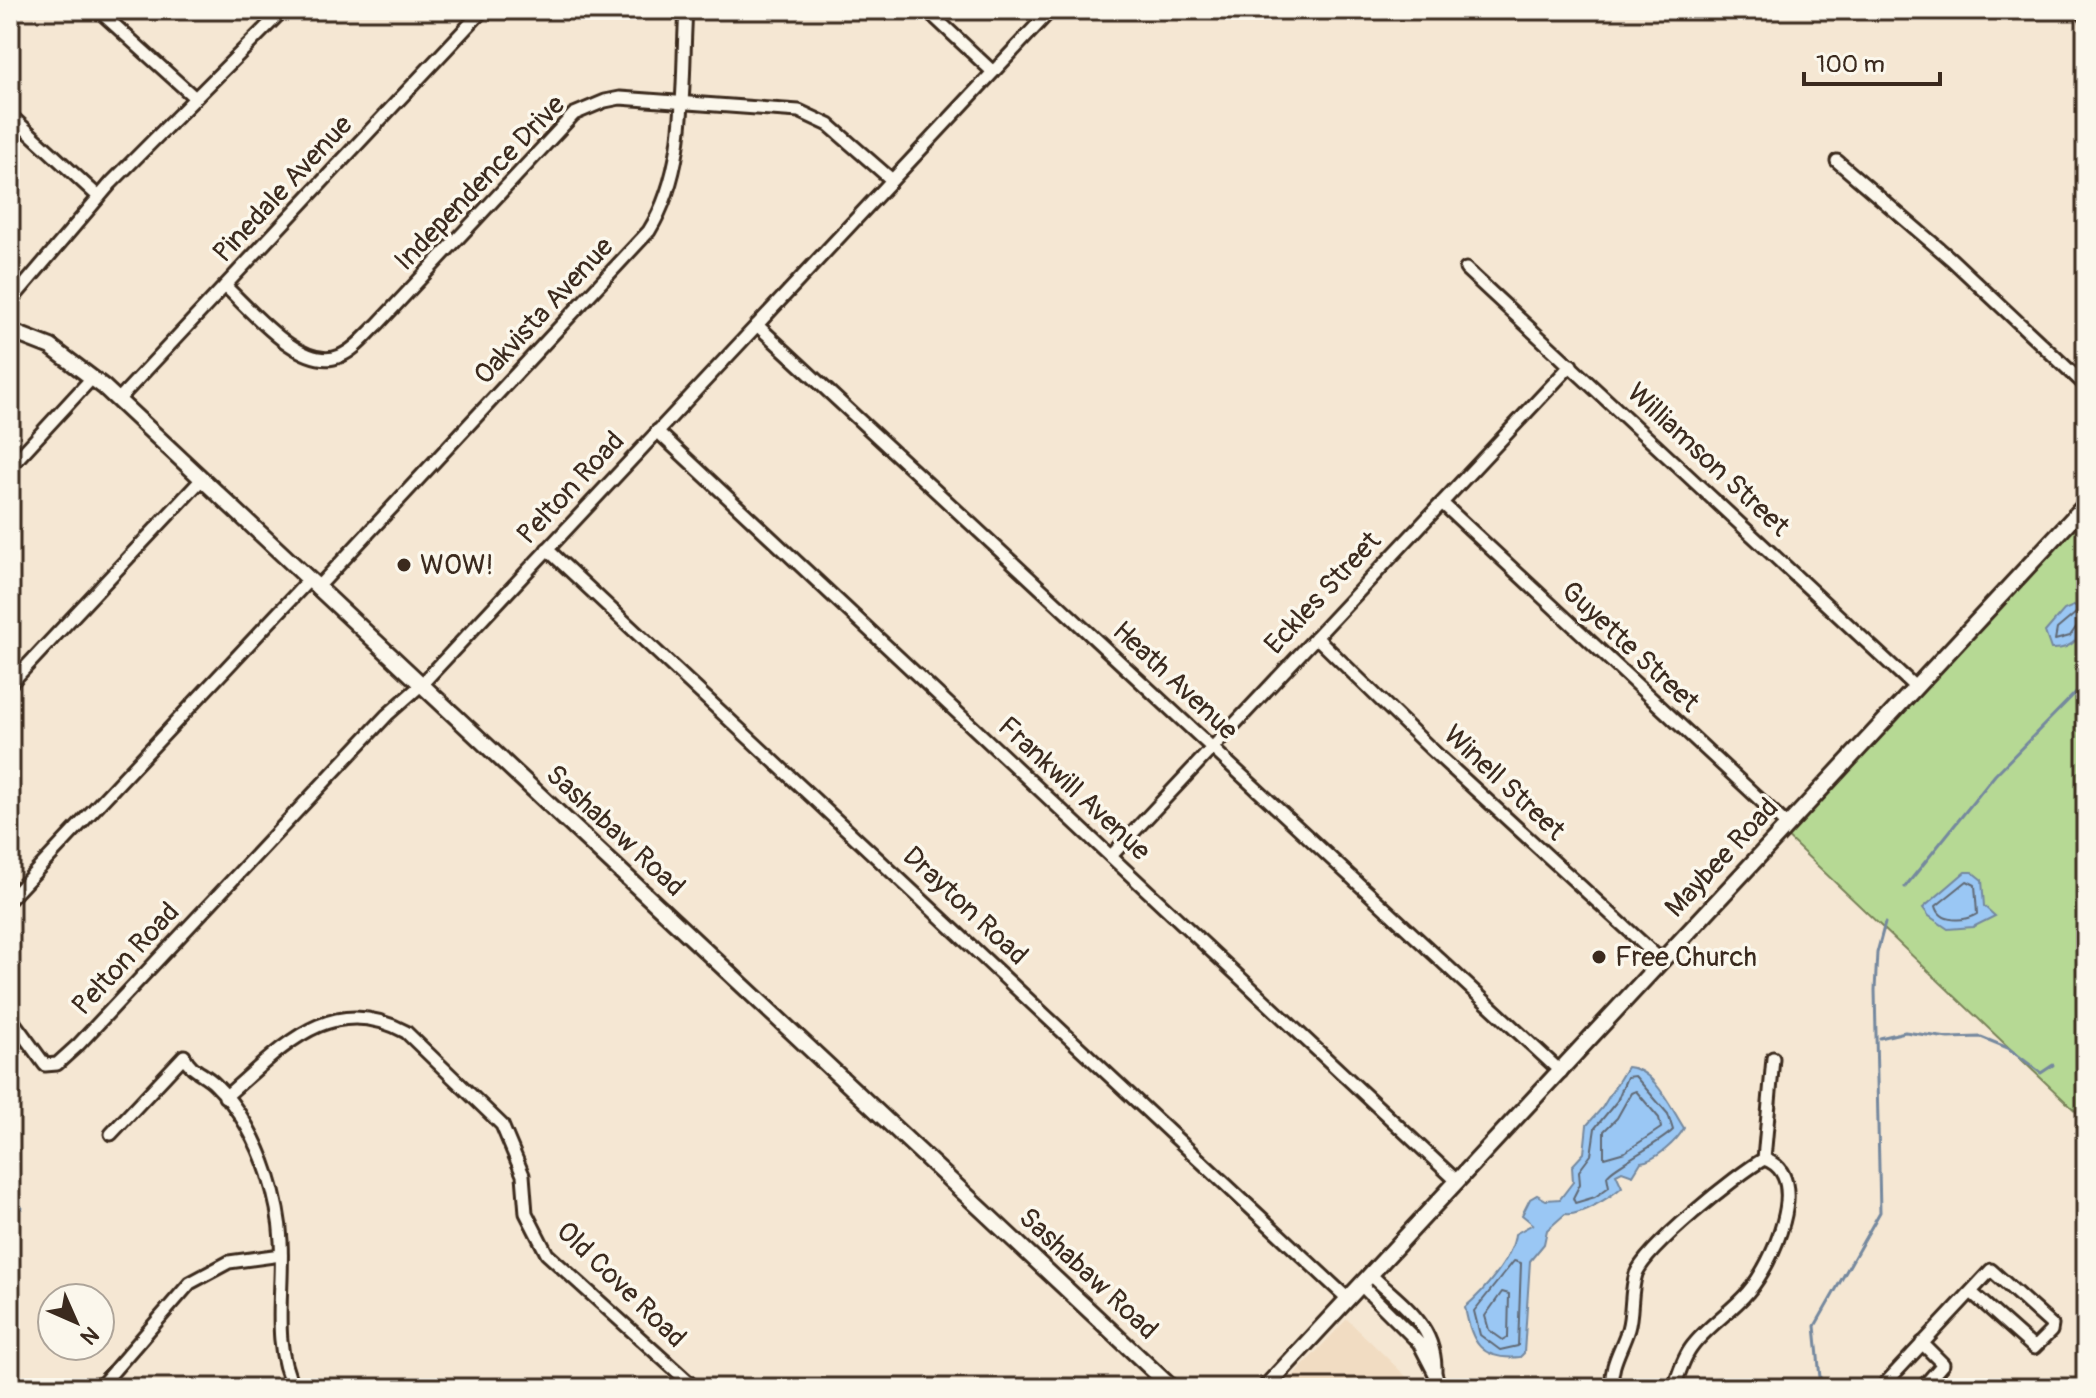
<svg xmlns="http://www.w3.org/2000/svg" width="2096" height="1398" font-family="Pangolin,sans-serif">
<rect width="100%" height="100%" fill="#f5e7d3"/>
<filter id="ink" filterUnits="userSpaceOnUse"><feTurbulence type="fractalNoise" baseFrequency=".0125" numOctaves="2"/><feDisplacementMap in="SourceGraphic" scale="16" xChannelSelector="R" yChannelSelector="G"/><feConvolveMatrix kernelMatrix="1 2 1 2 8 2 1 2 1" color-interpolation-filters="sRGB"/></filter>
<g filter="url(#ink)">
<path fill="#f1dcc2" d="M1347,1319L1418,1388H1282Z"/>
<path fill="#b6d994" stroke="#788259" stroke-width="2" d="M2086,506V1121L1782,832Z"/>
<g fill="#9ac7f4" stroke="#74889e" stroke-width="2">
<path d="M2078,604L2086,616C2081,637 2074,650 2051,649L2045,632L2064,610Z"/>
<path d="M1965,872H1972L1982,880L1984,906L1995,916L1973,927L1948,929L1929,916L1923,908Z"/>
<path d="M1627,1067C1654,1068 1671,1108 1684,1128C1677,1141 1655,1161 1641,1162L1633,1175L1622,1171L1616,1174L1622,1187C1611,1197 1578,1217 1565,1214L1547,1230L1544,1244L1530,1261L1524,1353L1520,1357C1481,1361 1471,1342 1465,1307C1483,1292 1513,1258 1515,1234L1533,1224L1522,1215L1530,1199L1537,1195L1546,1200L1560,1199L1573,1182L1572,1166L1584,1153L1587,1125L1602,1108Z"/>
</g>
<g fill="none" stroke-linecap="round" stroke-linejoin="round">
<g stroke="#616974" stroke-width="2">
<path d="M2076,613L2081,620L2070,636L2055,640L2057,629Z"/>
<path d="M1967,881L1975,885L1977,914C1964,922 1940,923 1936,906Z"/>
<path d="M1635,1076L1668,1114L1673,1130C1658,1145 1611,1167 1607,1176L1609,1187L1595,1197L1575,1203L1573,1198L1580,1184L1579,1171L1591,1155L1595,1128L1617,1101L1627,1077Z"/>
<path d="M1636,1091L1659,1118L1661,1128L1625,1152L1604,1158V1131L1617,1118L1631,1093Z"/>
<path d="M1514,1261L1521,1263L1518,1346L1500,1350L1480,1335L1474,1311Z"/>
<path d="M1502,1292L1509,1294L1508,1337L1503,1340L1489,1330L1485,1316Z"/>
</g>
<g stroke="#74889e" stroke-width="3">
<path d="M1905,887L1995,775L2086,682"/>
<path d="M1880,1038L1905,1032L1948,1038L1981,1037L2008,1048L2041,1073L2053,1065"/>
<path d="M10,1200L22,1208"/>
<path d="M1821,1388L1815,1326L1880,1212L1875,990L1877,953L1885,923"/>
</g>
<g stroke="#3b2a1e" stroke-width="17">
<g id="minor">
<path d="M98,10L194,97"/>
<path d="M927,10L993,72"/>
<path d="M2079,10L2086,17"/>
<path d="M10,115L99,197"/>
<path d="M1837,161L1951,259L2086,386"/>
<path d="M1466,269L1915,687"/>
<path d="M225,286C251,310 302,373 340,356C355,350 367,334 378,324L574,114L605,101L620,98L799,111L829,125L892,180"/>
<path d="M10,302L111,183L283,10"/>
<path d="M757,325L1561,1072"/>
<path d="M118,400L483,10"/>
<path d="M657,431L1458,1182"/>
<path d="M10,467L92,378"/>
<path d="M1442,503L1787,825"/>
<path d="M547,549L1348,1299"/>
<path d="M317,588L649,231C689,166 681,84 686,10"/>
<path d="M1316,637L1430,748L1662,961"/>
<path d="M10,684L202,479"/>
<path d="M1111,856L1571,365"/>
<path d="M10,899L309,580"/>
<path d="M10,1017L45,1065L57,1064L79,1044L387,715L421,685L1051,10"/>
<path d="M225,1097C280,1050 329,990 406,1032L502,1125L523,1175L526,1213L547,1254L695,1388"/>
<path d="M111,1134L184,1056C192,1072 203,1072 215,1084C239,1107 258,1143 268,1174C275,1196 280,1219 281,1241C284,1288 271,1345 294,1388"/>
<path d="M1361,1285L1419,1343L1435,1374C1437,1325 1403,1306 1371,1275"/>
<path d="M1922,1343L1943,1364L1922,1388"/>
<path d="M1435,1374L1441,1388"/>
<path d="M94,1388L104,1382L190,1283L229,1262L281,1255"/>
<path d="M1612,1388C1610,1364 1621,1351 1628,1329C1633,1312 1630,1292 1636,1274C1646,1248 1737,1174 1764,1159L1773,1058"/>
<path d="M1674,1388C1678,1375 1683,1359 1691,1348C1706,1327 1731,1312 1748,1292C1771,1266 1814,1175 1764,1159"/>
<path d="M1881,1388L1991,1270L2052,1325L2051,1331L2034,1348L1971,1292"/>
</g>
</g>
<g stroke="#3b2a1e" stroke-width="20">
<path id="tertiary" d="M10,331L51,347L104,387L1172,1388"/>
</g>
<g stroke="#3b2a1e" stroke-width="20">
<path id="secondary" d="M1265,1388L2086,504"/>
</g>
<use href="#minor" stroke="#fbf7ec" stroke-width="11"/>
<use href="#tertiary" stroke="#fbf7ec" stroke-width="14"/>
<use href="#secondary" stroke="#fbf7ec" stroke-width="14"/>
</g>
</g>
<g fill="#3b2a1e" stroke="#fbf7ec" stroke-width="3">
<circle cx="404" cy="565" r="8"/>
<circle cx="1599" cy="957" r="8"/>
</g>
<g text-anchor="middle" dominant-baseline="central" stroke-width="7" stroke-linejoin="round" paint-order="stroke">
<g font-size="28" fill="#3b2a1e" stroke="#fbf7ec">
<text transform="translate(480 183) rotate(-46)">Independence Drive</text>
<text transform="translate(283 189) rotate(-47)">Pinedale Avenue</text>
<text transform="translate(544 311) rotate(-47)">Oakvista Avenue</text>
<text transform="translate(1708 460) rotate(43)">Williamson Street</text>
<text transform="translate(571 488) rotate(-47)">Pelton Road</text>
<text transform="translate(1323 593) rotate(-47)">Eckles Street</text>
<text transform="translate(1630 647) rotate(43)">Guyette Street</text>
<text transform="translate(1175 681) rotate(43)">Heath Avenue</text>
<text transform="translate(1504 783) rotate(43)">Winell Street</text>
<text transform="translate(1074 789) rotate(43)">Frankwill Avenue</text>
<text transform="translate(615 831) rotate(43)">Sashabaw Road</text>
<text transform="translate(1722 858) rotate(-47)">Maybee Road</text>
<text transform="translate(965 906) rotate(43)">Drayton Road</text>
<text transform="translate(126 959) rotate(-47)">Pelton Road</text>
<text transform="translate(1088 1274) rotate(43)">Sashabaw Road</text>
<text transform="translate(621 1285) rotate(44)">Old Cove Road</text>
</g>
<g font-size="28" fill="#3b2a1e" stroke="#fbf7ec" text-anchor="start">
<text x="420" y="565">WOW!</text>
<text x="1615" y="957">Free Church</text>
</g>
</g>
<rect width="2096" height="1398" fill="none" stroke="#fbf7ec" stroke-width="40"/>
<rect x="20" y="20" width="2056" height="1358" fill="none" stroke="#3b2a1e" stroke-width="3" filter="url(#ink)"/>
<g transform="translate(76 1322) rotate(135)"><circle r="38" fill="#fbf7ec" stroke="#aea59a" stroke-width="2"/>
<path d="M0-6L14 30L0 20L-14 30Z" fill="#3b2a1e"/>
<text y="-12" font-size="22" font-weight="bold" text-anchor="middle" fill="#3b2a1e">N</text>
</g>
<path d="M1804 72v12h136v-12" fill="none" stroke="#3b2a1e" stroke-width="4"/>
<text x="1816" y="72" font-size="24" fill="#3b2a1e" stroke="#fbf7ec" stroke-width="6" paint-order="stroke">100 m</text>
</svg>
